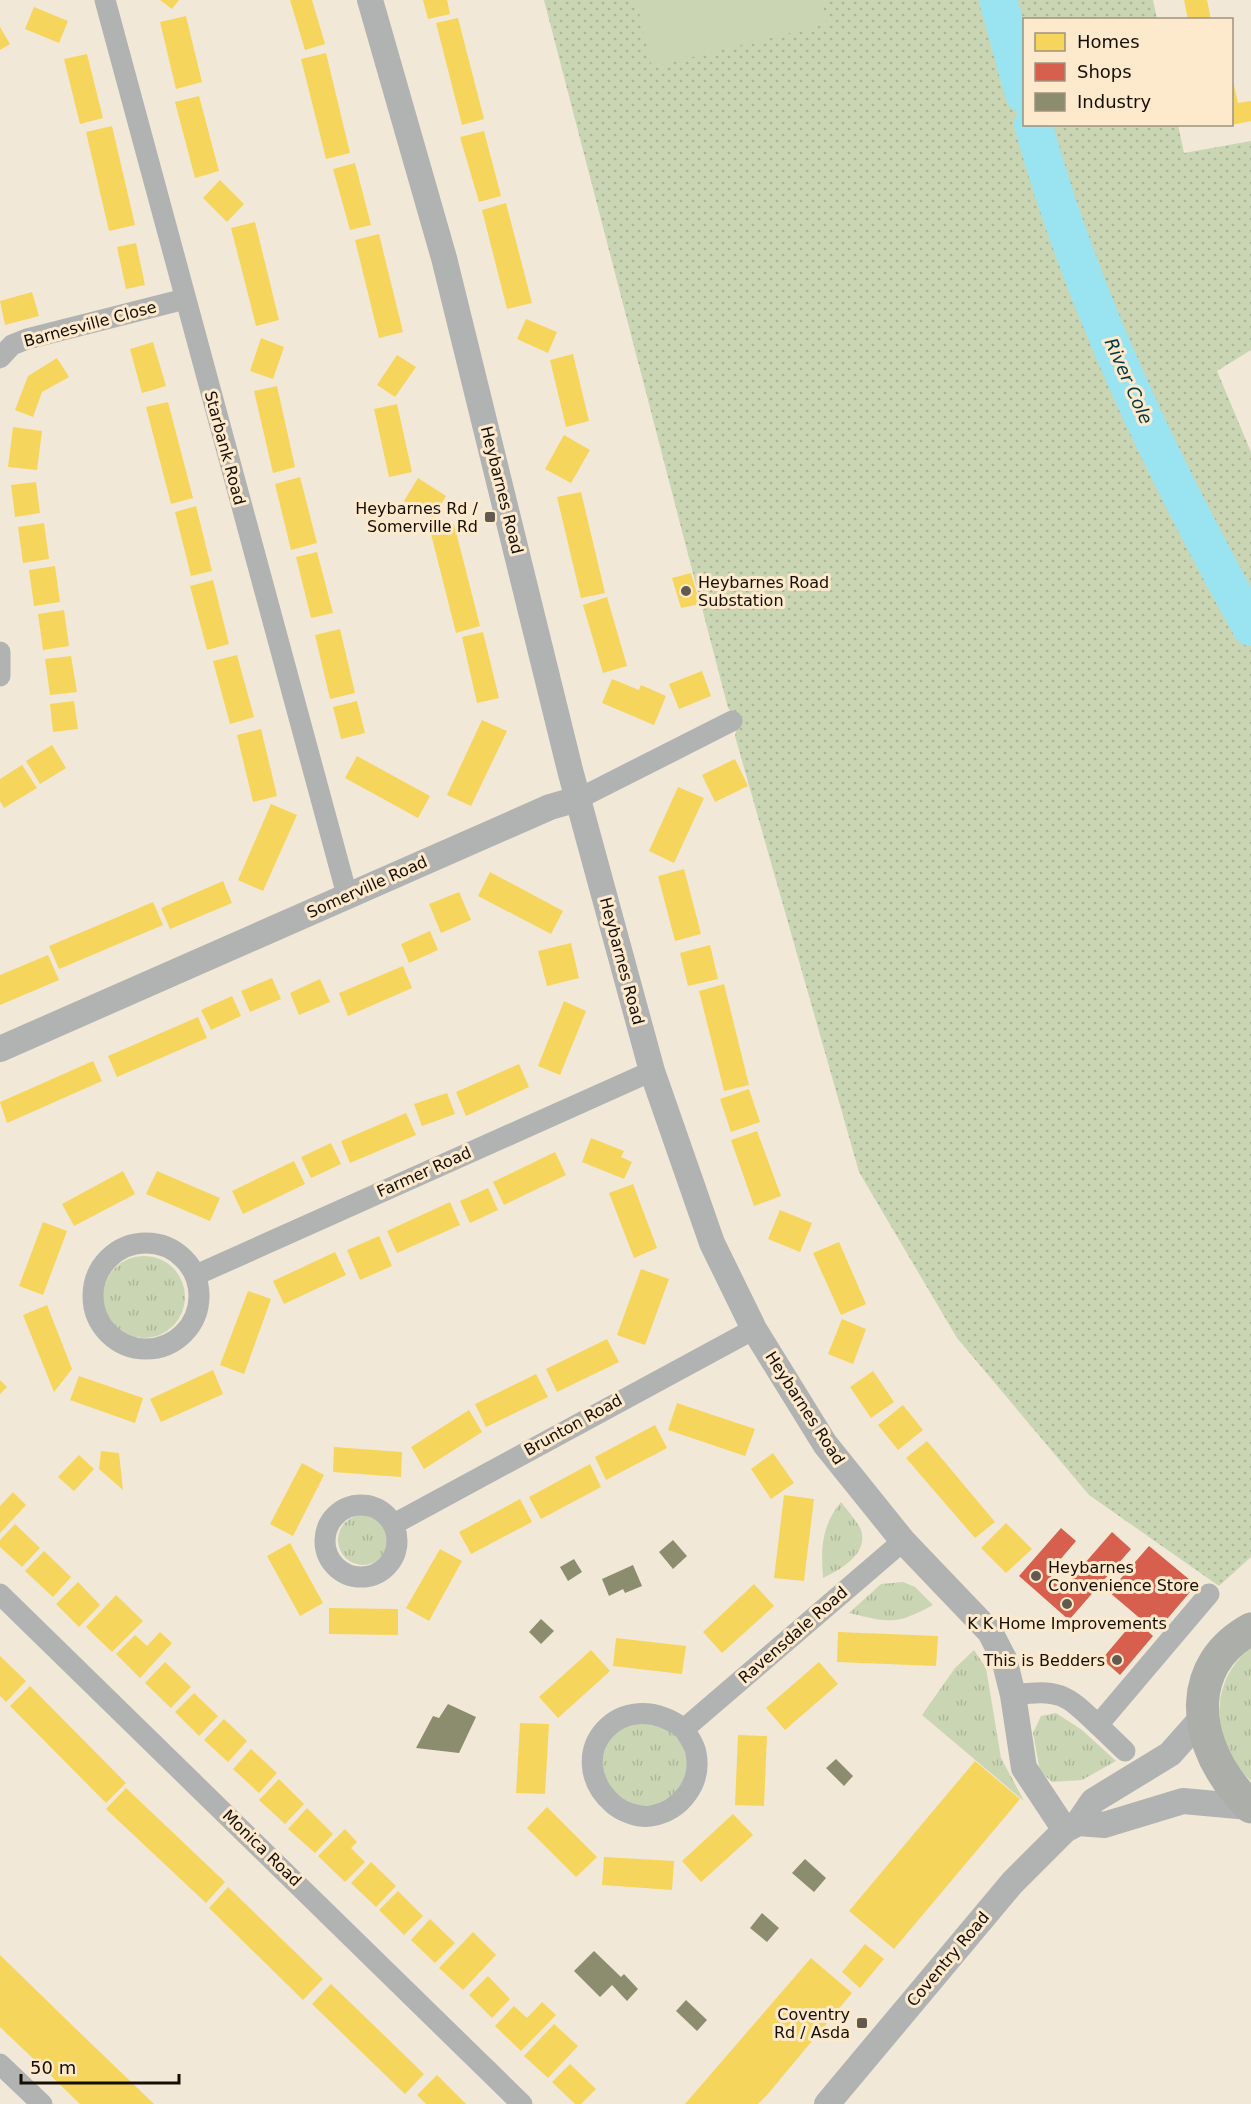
<svg xmlns="http://www.w3.org/2000/svg" width="1251" height="2104" font-family="'DejaVu Sans',sans-serif">
<defs>
<pattern id="grass-tufts" width="24" height="20" patternUnits="userSpaceOnUse" patternTransform="scale(1.5)"><rect width="24" height="20" fill="#cad5b4"/><path d="M3 7l-1-3M5 7V3M7 7l1-3M15 17l-1-3M17 17v-4M19 17l1-3" fill="none" stroke="#adb699"/></pattern>
<pattern id="park-dots" width="8" height="8" patternUnits="userSpaceOnUse" patternTransform="scale(1.5)"><rect width="8" height="8" fill="#cad5b4"/><path d="M2 2h.1M6 6h.1" fill="none" stroke="#adb699" stroke-width="1.8" stroke-linecap="round"/></pattern>
</defs>
<rect width="100%" height="100%" fill="#f2e8d8"/>
<g fill="url(#grass-tufts)">
<circle cx="144" cy="1297" r="41"/>
<path d="M841,1502C847,1510 857,1521 861,1530C869,1554 840,1570 823,1578C821,1549 821,1526 841,1502Z"/>
<circle cx="363" cy="1540" r="25"/>
<path d="M903,1582L915,1587L933,1605C896,1625 890,1623 849,1613L881,1584Z"/>
<path d="M1251,1648V1781C1212,1746 1206,1682 1251,1648Z"/>
<path d="M974,1650L986,1668L1001,1758L1024,1801L922,1715L955,1668Z"/>
<path d="M1056,1713L1082,1730L1116,1761L1082,1780L1052,1782L1040,1771L1033,1733L1041,1716Z"/>
<circle cx="645" cy="1764" r="43"/>
</g>
<path fill="url(#park-dots)" d="M544,0H1153L1157,19L1024,20V124L1178,125L1184,153L1251,141V350L1217,371L1251,452V1557L1219,1586L1089,1495L957,1338L859,1172L735,736L738,720L728,708Z"/>
<path fill="#cad5b4" d="M636,0H822L827,24L652,67Z"/>
<g fill="#f6d55c">
<path d="M160,0H179L172,9Z"/>
<path d="M290,0H312L325,44L305,50Z"/>
<path d="M423,0H447L450,14L428,19Z"/>
<path d="M1184,0H1207L1211,20H1188Z"/>
<path d="M34,7L68,21L59,43L25,29Z"/>
<path d="M186,16L202,82L176,89L160,22Z"/>
<path d="M458,18L484,119L462,125L436,23Z"/>
<path d="M0,27L10,44L0,50Z"/>
<path d="M326,53L350,153L326,159L301,59Z"/>
<path d="M87,54L103,118L80,124L64,59Z"/>
<path d="M1232,77L1238,103L1251,101V121L1232,125Z"/>
<path d="M199,96L219,171L195,178L175,102Z"/>
<path d="M112,126L135,225L109,231L86,132Z"/>
<path d="M484,131L501,196L479,202L460,137Z"/>
<path d="M355,163L371,225L350,230L333,169Z"/>
<path d="M220,180L244,204L227,222L203,198Z"/>
<path d="M506,203L532,303L507,309L482,210Z"/>
<path d="M255,222L279,320L256,326L231,228Z"/>
<path d="M379,234L403,332L379,338L355,240Z"/>
<path d="M136,243L145,285L126,289L117,247Z"/>
<path d="M32,292L39,316L5,325L0,301Z"/>
<path d="M526,319L557,332L548,353L517,339Z"/>
<path d="M261,338L284,347L273,379L250,371Z"/>
<path d="M153,342L166,386L142,393L130,349Z"/>
<path d="M573,354L589,421L566,427L550,360Z"/>
<path d="M397,355L416,367L395,397L377,385Z"/>
<path d="M57,358L69,377L42,392L33,417L15,410L28,376Z"/>
<path d="M277,386L295,467L273,473L254,391Z"/>
<path d="M168,402L193,498L171,504L146,407Z"/>
<path d="M397,404L412,472L389,477L374,409Z"/>
<path d="M13,427L42,431L37,470L8,467Z"/>
<path d="M564,435L590,450L571,483L545,469Z"/>
<path d="M300,477L317,543L291,550L275,484Z"/>
<path d="M418,478L446,496L432,519L404,501Z"/>
<path d="M36,482L40,513L15,517L11,485Z"/>
<path d="M581,492L605,593L581,598L557,497Z"/>
<path d="M196,506L212,571L191,576L175,512Z"/>
<path d="M44,523L49,559L23,563L18,527Z"/>
<path d="M454,524L480,626L456,633L430,530Z"/>
<path d="M317,552L333,613L311,618L296,557Z"/>
<path d="M55,566L60,602L34,606L29,570Z"/>
<path d="M691,573L700,604L681,608L672,578Z"/>
<path d="M213,580L229,644L207,650L190,586Z"/>
<path d="M607,597L627,666L603,673L583,605Z"/>
<path d="M64,610L69,646L43,650L38,614Z"/>
<path d="M340,629L355,693L330,699L315,635Z"/>
<path d="M483,632L499,698L477,703L462,637Z"/>
<path d="M237,655L254,717L230,724L213,661Z"/>
<path d="M71,656L77,692L50,695L45,659Z"/>
<path d="M702,671L711,696L679,709L669,684Z"/>
<path d="M612,679L639,690L641,685L666,696L654,725L602,703Z"/>
<path d="M74,701L78,729L53,732L50,704Z"/>
<path d="M357,701L365,733L341,739L333,707Z"/>
<path d="M482,720L507,731L471,806L447,795Z"/>
<path d="M261,729L277,796L253,802L237,735Z"/>
<path d="M52,745L66,768L40,784L26,761Z"/>
<path d="M357,756L430,796L418,818L345,778Z"/>
<path d="M735,759L748,786L715,802L702,775Z"/>
<path d="M22,765L37,788L4,808L0,801V779Z"/>
<path d="M678,787L704,798L674,863L649,851Z"/>
<path d="M271,804L297,815L263,891L238,880Z"/>
<path d="M684,869L701,934L675,941L658,876Z"/>
<path d="M490,872L563,911L551,934L478,896Z"/>
<path d="M223,881L232,903L170,929L161,908Z"/>
<path d="M459,892L471,920L441,933L429,904Z"/>
<path d="M153,902L163,925L59,969L49,946Z"/>
<path d="M430,931L438,950L409,963L401,944Z"/>
<path d="M571,943L579,978L547,986L538,951Z"/>
<path d="M710,945L718,979L688,986L680,953Z"/>
<path d="M48,955L59,980L0,1005V975Z"/>
<path d="M403,966L412,988L348,1016L339,993Z"/>
<path d="M272,978L281,999L250,1012L241,991Z"/>
<path d="M320,979L330,1002L299,1015L290,993Z"/>
<path d="M724,984L749,1085L724,1091L699,991Z"/>
<path d="M232,996L241,1016L211,1030L201,1010Z"/>
<path d="M564,1001L586,1011L560,1075L538,1066Z"/>
<path d="M198,1017L207,1038L117,1077L108,1056Z"/>
<path d="M93,1061L102,1081L7,1123L0,1102Z"/>
<path d="M519,1064L529,1087L466,1116L456,1092Z"/>
<path d="M749,1089L760,1122L731,1132L720,1099Z"/>
<path d="M447,1093L455,1114L422,1126L414,1104Z"/>
<path d="M406,1113L416,1135L350,1163L341,1141Z"/>
<path d="M757,1131L781,1196L754,1206L731,1140Z"/>
<path d="M591,1138L624,1151L621,1157L632,1162L624,1179L582,1162Z"/>
<path d="M331,1143L341,1164L311,1178L301,1157Z"/>
<path d="M555,1152L566,1175L504,1205L493,1182Z"/>
<path d="M294,1161L305,1184L243,1214L232,1191Z"/>
<path d="M123,1171L135,1194L74,1226L62,1204Z"/>
<path d="M157,1171L220,1198L210,1221L146,1194Z"/>
<path d="M633,1184L657,1248L634,1258L609,1193Z"/>
<path d="M488,1188L498,1210L470,1223L460,1201Z"/>
<path d="M450,1202L460,1225L397,1253L387,1231Z"/>
<path d="M780,1210L812,1223L800,1252L768,1239Z"/>
<path d="M43,1222L67,1231L43,1295L19,1286Z"/>
<path d="M379,1236L392,1266L360,1280L347,1250Z"/>
<path d="M839,1242L866,1304L841,1315L813,1253Z"/>
<path d="M335,1252L346,1275L284,1304L273,1281Z"/>
<path d="M641,1269L669,1279L645,1345L617,1335Z"/>
<path d="M248,1291L271,1299L244,1374L220,1365Z"/>
<path d="M47,1305L72,1369L54,1392L23,1315Z"/>
<path d="M842,1319L866,1329L853,1364L828,1354Z"/>
<path d="M607,1339L619,1362L557,1392L546,1369Z"/>
<path d="M213,1370L223,1394L161,1422L150,1399Z"/>
<path d="M873,1371L894,1402L871,1418L850,1387Z"/>
<path d="M536,1374L548,1397L486,1427L475,1404Z"/>
<path d="M79,1376L143,1398L135,1423L70,1400Z"/>
<path d="M0,1380L7,1387L0,1394Z"/>
<path d="M677,1403L755,1429L745,1456L668,1430Z"/>
<path d="M903,1405L923,1430L898,1450L878,1425Z"/>
<path d="M469,1410L482,1432L424,1469L411,1447Z"/>
<path d="M655,1425L667,1448L606,1480L595,1457Z"/>
<path d="M927,1441L995,1522L975,1538L906,1458Z"/>
<path d="M334,1447L402,1452L401,1477L333,1472Z"/>
<path d="M101,1451L119,1453L123,1490L99,1469Z"/>
<path d="M773,1453L794,1483L771,1499L751,1469Z"/>
<path d="M79,1455L94,1469L74,1491L58,1477Z"/>
<path d="M302,1463L324,1475L293,1536L270,1524Z"/>
<path d="M590,1464L601,1487L541,1519L529,1497Z"/>
<path d="M13,1492L26,1505L0,1533V1506Z"/>
<path d="M784,1495L814,1499L804,1581L774,1578Z"/>
<path d="M520,1499L532,1522L471,1554L459,1532Z"/>
<path d="M1006,1523L1032,1549L1006,1573L981,1548Z"/>
<path d="M15,1524L40,1548L22,1567L0,1547V1540Z"/>
<path d="M290,1543L323,1603L300,1616L267,1556Z"/>
<path d="M440,1549L462,1561L429,1621L406,1608Z"/>
<path d="M44,1551L71,1577L53,1597L25,1571Z"/>
<path d="M78,1582L100,1605L79,1627L56,1604Z"/>
<path d="M754,1584L774,1606L722,1653L703,1632Z"/>
<path d="M116,1595L143,1621L112,1652L86,1627Z"/>
<path d="M329,1608L398,1609V1635L329,1634Z"/>
<path d="M160,1632L172,1643L140,1678L116,1654L135,1635L147,1646Z"/>
<path d="M838,1632L938,1636L936,1666L837,1662Z"/>
<path d="M616,1638L686,1646L682,1674L613,1666Z"/>
<path d="M591,1650L610,1671L558,1718L539,1697Z"/>
<path d="M0,1656L26,1681L6,1702L0,1696Z"/>
<path d="M165,1662L191,1687L171,1708L145,1683Z"/>
<path d="M819,1662L838,1684L785,1730L766,1708Z"/>
<path d="M30,1686L126,1783L106,1803L10,1706Z"/>
<path d="M194,1693L218,1716L199,1736L175,1712Z"/>
<path d="M224,1719L247,1741L228,1762L204,1740Z"/>
<path d="M520,1723L549,1724L545,1794L516,1793Z"/>
<path d="M738,1735L767,1736L764,1806L735,1805Z"/>
<path d="M251,1749L277,1773L259,1793L233,1769Z"/>
<path d="M975,1761L1020,1799L894,1949L849,1911Z"/>
<path d="M279,1779L304,1804L285,1824L259,1800Z"/>
<path d="M126,1788L225,1882L206,1903L106,1809Z"/>
<path d="M547,1807L597,1857L576,1877L527,1828Z"/>
<path d="M307,1808L333,1834L315,1853L288,1829Z"/>
<path d="M733,1814L753,1835L701,1882L682,1861Z"/>
<path d="M345,1829L357,1842L351,1848L365,1862L345,1882L318,1856Z"/>
<path d="M604,1857L674,1861L672,1890L602,1885Z"/>
<path d="M371,1862L396,1886L376,1907L351,1883Z"/>
<path d="M228,1887L323,1979L303,2000L209,1908Z"/>
<path d="M398,1891L423,1916L404,1935L379,1910Z"/>
<path d="M430,1919L455,1943L435,1963L411,1940Z"/>
<path d="M473,1932L496,1955L463,1990L439,1968Z"/>
<path d="M865,1944L884,1959L860,1988L842,1972Z"/>
<path d="M0,1955L77,2030L154,2104H80L42,2067L0,2027Z"/>
<path d="M811,1958L852,1993L767,2095L758,2104H685Z"/>
<path d="M488,1976L510,1999L492,2018L469,1995Z"/>
<path d="M331,1984L424,2074L405,2094L312,2004Z"/>
<path d="M542,2002L556,2015L521,2051L495,2026L514,2006L527,2018Z"/>
<path d="M554,2024L578,2046L548,2078L524,2056Z"/>
<path d="M570,2064L596,2089L581,2104H575L552,2082Z"/>
<path d="M437,2075L466,2104H426L417,2095Z"/>
</g>
<g fill="#d6604d">
<path d="M1061,1528L1076,1541L1048,1574L1064,1587L1112,1532L1131,1549L1069,1620L1019,1576Z"/>
<path d="M1149,1546L1196,1585L1156,1632L1109,1592Z"/>
<path d="M1135,1620L1153,1636L1120,1675L1102,1659Z"/>
</g>
<g fill="#8c8c6e">
<path d="M673,1540L687,1556L673,1569L659,1552Z"/>
<path d="M574,1559L582,1572L568,1581L560,1567Z"/>
<path d="M633,1565L642,1586L625,1593L623,1589L609,1596L602,1579Z"/>
<path d="M541,1619L554,1631L541,1644L529,1632Z"/>
<path d="M448,1704L476,1717L459,1753L416,1748L433,1716L439,1718Z"/>
<path d="M836,1759L853,1776L844,1786L826,1768Z"/>
<path d="M805,1859L826,1878L814,1892L792,1873Z"/>
<path d="M762,1913L779,1928L767,1942L750,1928Z"/>
<path d="M594,1951L621,1977L624,1974L638,1989L627,2001L612,1985L600,1997L574,1971Z"/>
<path d="M686,2000L707,2020L697,2031L676,2011Z"/>
</g>
<g fill="none" stroke-linecap="round" stroke-linejoin="round">
<g stroke="#99e4f0" stroke-width="38">
<path d="M998,0L1024,94"/>
<path d="M1033,124C1082,301 1163,468 1251,627"/>
</g>
<g stroke="#b1b3b3" stroke-width="21">
<path d="M105,0L347,895"/>
<path d="M0,358L12,345L27,339L185,299"/>
<path d="M0,652V676"/>
<path d="M578,799L732,721"/>
<circle cx="146" cy="1296" r="53"/>
<path d="M196,1275L652,1071"/>
<circle cx="361" cy="1541" r="36"/>
<path d="M394,1524L754,1329"/>
<path d="M0,1594L522,2104"/>
<path d="M1013,1695C1059,1689 1065,1693 1098,1725L1209,1594"/>
<path d="M1098,1725L1125,1751"/>
<path d="M684,1729C688,1736 695,1745 696,1753C702,1783 681,1811 651,1816C639,1818 622,1812 613,1804C559,1756 620,1681 684,1729L903,1541"/>
<path d="M0,2064L42,2104"/>
</g>
<g stroke="#b1b3b3" stroke-width="26">
<path d="M370,0L444,258L570,770L652,1071L712,1243L754,1329L825,1444L903,1541L990,1632L1004,1659L1013,1695L1024,1768L1065,1830"/>
<path d="M0,1049L550,807L578,799"/>
<path d="M1078,1823L1104,1825L1183,1801L1249,1807"/>
<path d="M827,2104L1012,1883L1065,1830L1078,1823L1093,1801L1170,1754L1202,1718"/>
</g>
<path stroke="#acaeaa" stroke-width="33" d="M1251,1629C1187,1664 1192,1735 1233,1787C1239,1794 1244,1802 1251,1807"/>
</g>
<g fill="#625a4f" stroke="#fdeacd" stroke-width="2">
<rect x="484" y="511" width="12" height="12" rx="3"/>
<circle cx="686" cy="591" r="6"/>
<circle cx="1036" cy="1576" r="6"/>
<circle cx="1067" cy="1604" r="6"/>
<circle cx="1117" cy="1660" r="6"/>
<rect x="856" y="2017" width="12" height="12" rx="3"/>
</g>
<g text-anchor="middle" dominant-baseline="central" stroke-width="6" stroke-linejoin="round" paint-order="stroke">
<g font-size="16" fill="#140e05" stroke="#fdeacd">
<text transform="translate(90 324) rotate(-15)">Barnesville Close</text>
<text transform="translate(225 448) rotate(75)">Starbank Road</text>
<text transform="translate(502 490) rotate(76)">Heybarnes Road</text>
<text transform="translate(367 887) rotate(-24)">Somerville Road</text>
<text transform="translate(622 961) rotate(75)">Heybarnes Road</text>
<text transform="translate(424 1172) rotate(-24)">Farmer Road</text>
<text transform="translate(805 1408) rotate(57)">Heybarnes Road</text>
<text transform="translate(573 1425) rotate(-29)">Brunton Road</text>
<text transform="translate(793 1635) rotate(-41)">Ravensdale Road</text>
<text transform="translate(262 1848) rotate(44)">Monica Road</text>
<text transform="translate(948 1959) rotate(-50)">Coventry Road</text>
</g>
<g font-size="16" fill="#140e05" stroke="#fdeacd" text-anchor="end">
<text x="478" y="508">Heybarnes Rd /<tspan x="478" dy="18">Somerville Rd</tspan></text>
<text x="698" y="582" text-anchor="start">Heybarnes Road<tspan x="698" dy="18">Substation</tspan></text>
<text x="1048" y="1567" text-anchor="start">Heybarnes<tspan x="1048" dy="18">Convenience Store</tspan></text>
<text x="1067" y="1623" text-anchor="middle">K K Home Improvements</text>
<text x="1105" y="1660">This is Bedders</text>
<text x="850" y="2014">Coventry<tspan x="850" dy="18">Rd / Asda</tspan></text>
</g>
<g font-size="18" font-style="italic" fill="#003842" stroke="#fdeacd">
<text transform="translate(1129 381) rotate(66)">River Cole</text>
</g>
</g>
<rect x="1023" y="18" width="210" height="108" fill="#fdeacd" stroke="#a0927d" stroke-width="1.5"/>
<rect x="1035" y="33" width="30" height="18" fill="#f6d55c" stroke="#a0927d" stroke-width="1.5"/>
<text x="1077" y="48" font-size="18" fill="#140e05">Homes</text>
<rect x="1035" y="63" width="30" height="18" fill="#d6604d" stroke="#a0927d" stroke-width="1.5"/>
<text x="1077" y="78" font-size="18" fill="#140e05">Shops</text>
<rect x="1035" y="93" width="30" height="18" fill="#8c8c6e" stroke="#a0927d" stroke-width="1.5"/>
<text x="1077" y="108" font-size="18" fill="#140e05">Industry</text>
<path d="M21 2074v9h158v-9" fill="none" stroke="#140e05" stroke-width="3"/>
<text x="30" y="2074" font-size="18" fill="#140e05" stroke="#fdeacd" stroke-width="4.5" paint-order="stroke">50 m</text>
</svg>
